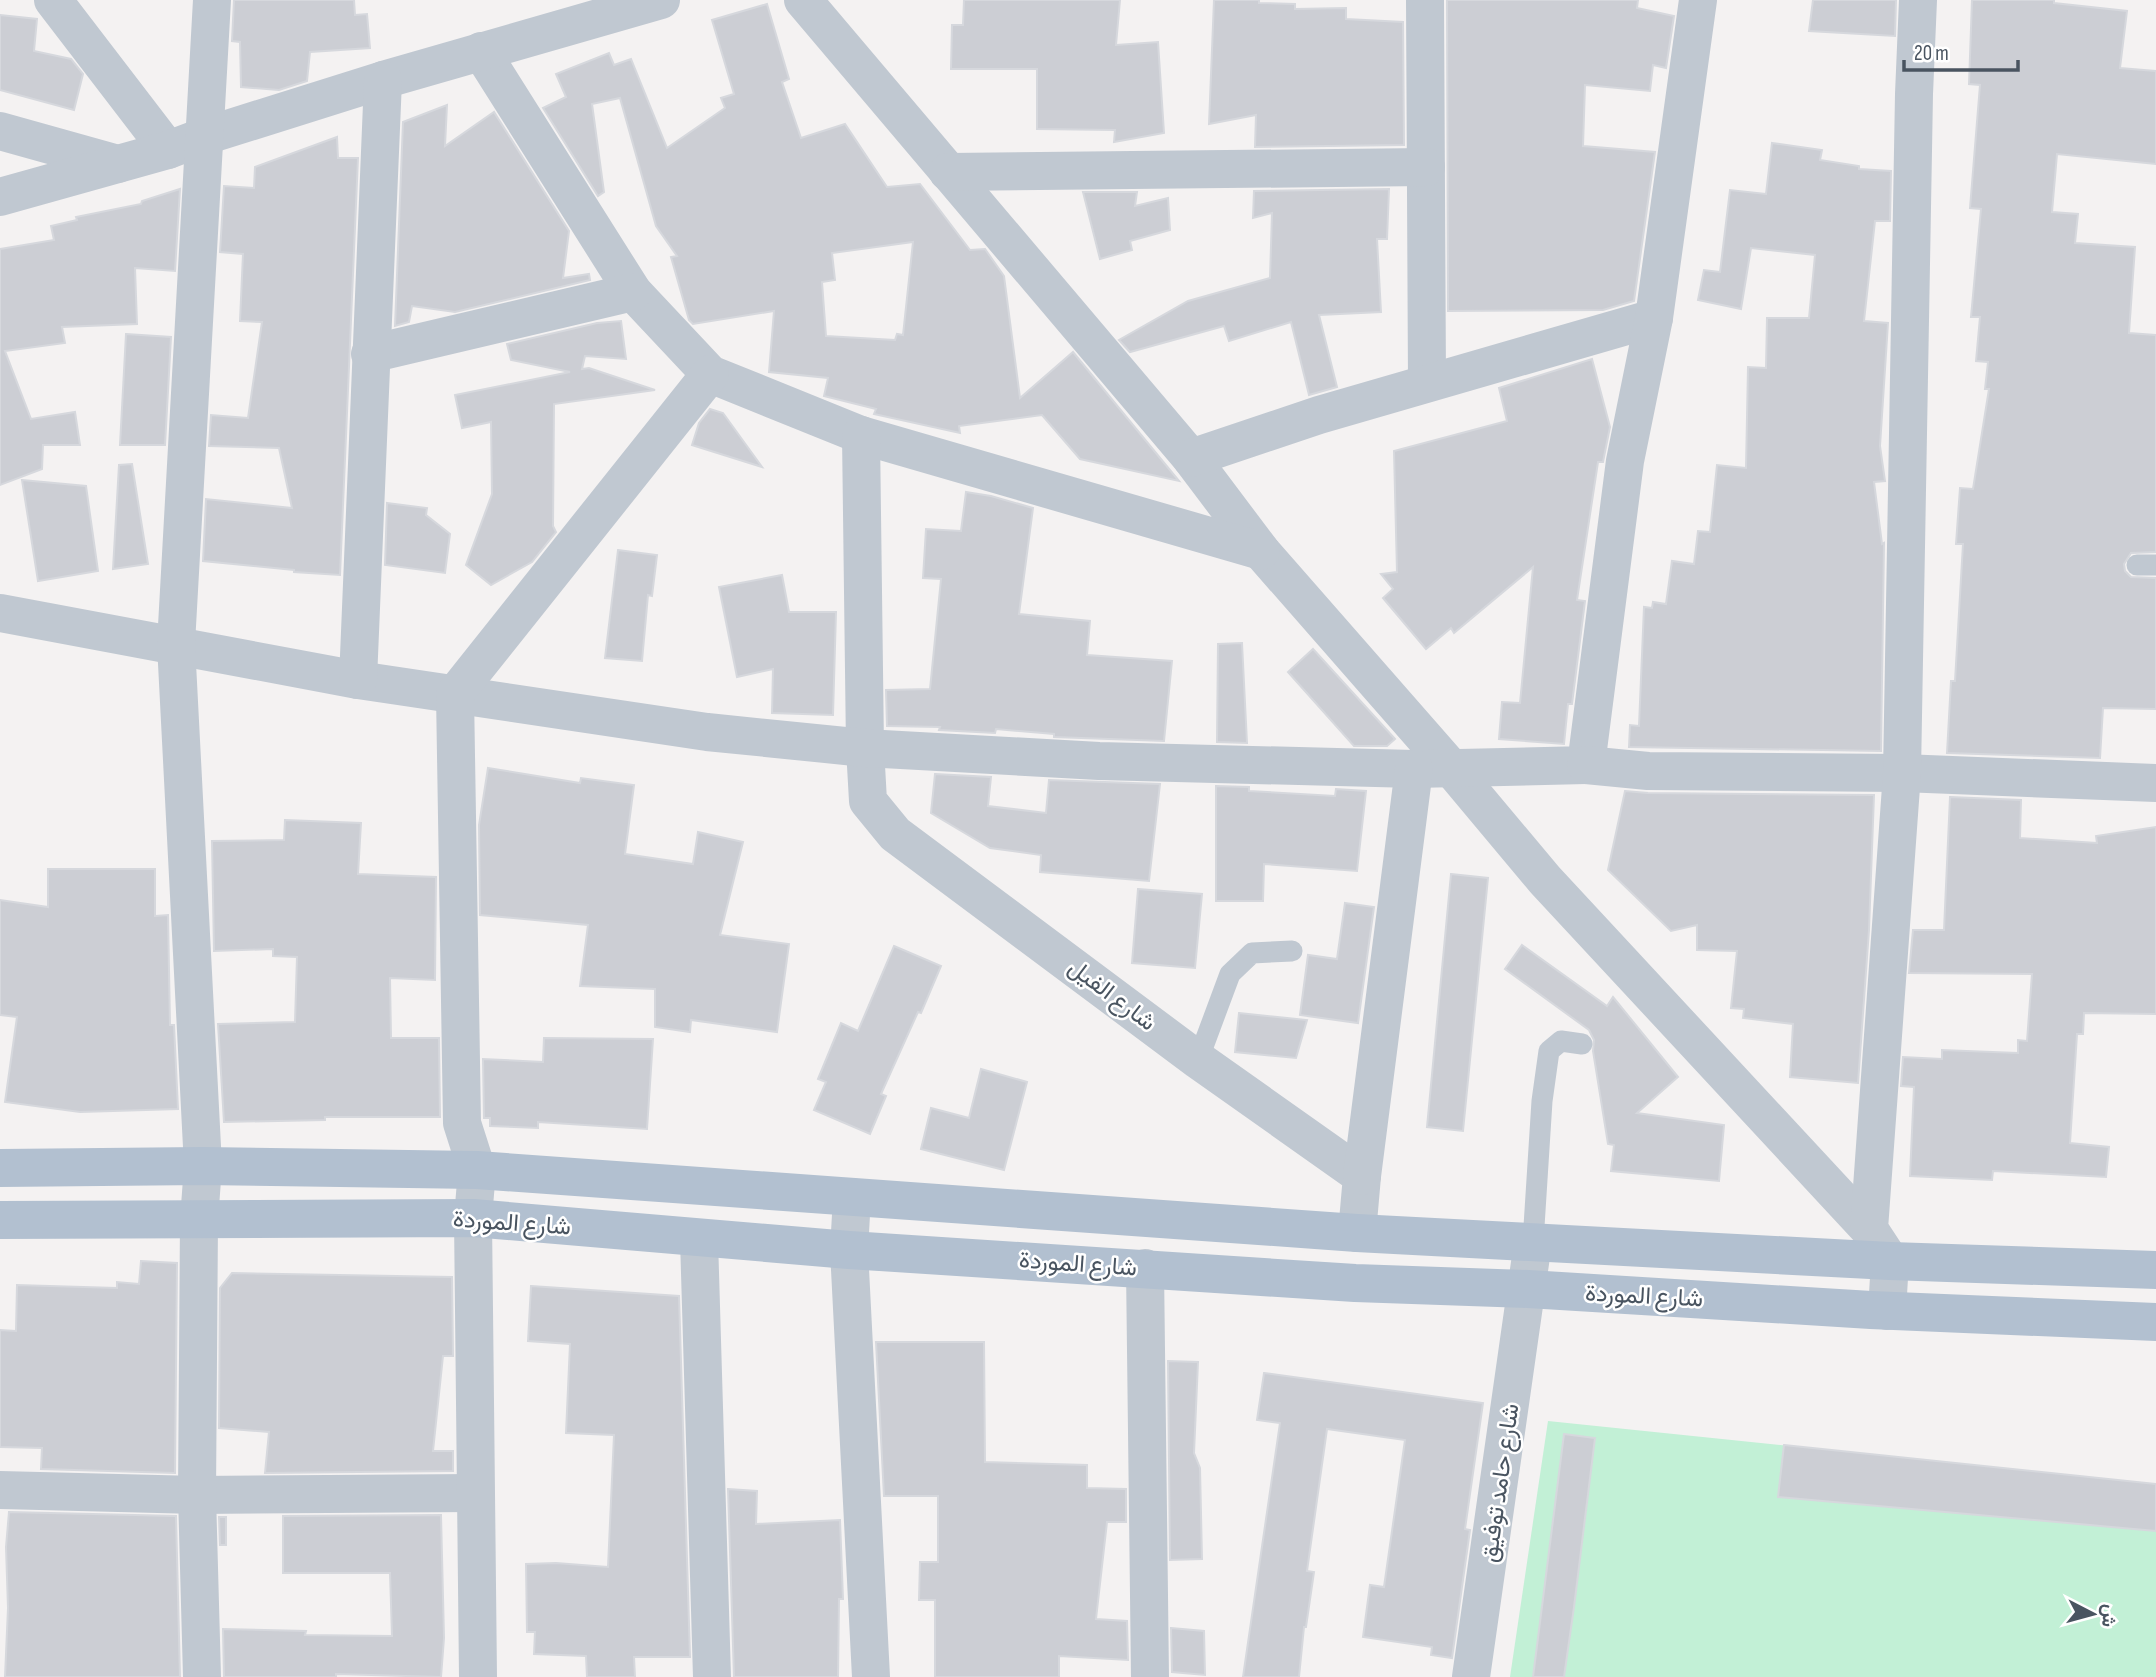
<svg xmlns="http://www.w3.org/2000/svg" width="2156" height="1677" font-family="'Sofia Sans Condensed',Vazirmatn,sans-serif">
<rect width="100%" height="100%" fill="#f4f2f2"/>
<path fill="#c2f0d6" d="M1548,1421L2156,1484V1677H1510Z"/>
<g fill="#ccced4" stroke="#d6d8dd" stroke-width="2" fill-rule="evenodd">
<path d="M234,0H354L355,15L367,14L370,48L310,52L307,81L279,90L241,87L240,42L232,41Z"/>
<path d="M964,0H1120L1116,45L1158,42L1164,133L1114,142L1115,130L1037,129V69H951L952,25H963Z"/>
<path d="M1214,0H1259V3L1295,4V9L1346,8V19L1403,22L1404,145L1255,147L1256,115L1209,124Z"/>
<path d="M1447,0H1638L1637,8L1674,16L1666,68L1653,65L1650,91L1585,85L1583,146L1655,152L1634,301L1603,310L1448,311Z"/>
<path d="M1813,0H1896L1895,36L1809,31Z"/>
<path d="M1972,0H2054V3L2127,11L2120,68L2156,71V164L2057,154L2052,212L2078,214L2075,243L2135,247L2129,333L2156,335V552L2131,553L2124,564L2125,571L2131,577L2156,578V709L2103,708L2100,758L1947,753L1951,681H1955L1963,544H1956L1960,488L1973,489L1989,389H1985L1988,362L1976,361L1980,317H1971L1981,209L1970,208L1980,85L1969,84Z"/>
<path d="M767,4L789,79L782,82L801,138L845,124L887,187L920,184L970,250L985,249L1004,276L1020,398L1073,352L1179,481L1080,459L1042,415L959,426L960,433L874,414L876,409L824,396L828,378L769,372L774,311L693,324L689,320L671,257L677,256L656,226L620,98L592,104L604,192L598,196L543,108L566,97L556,74L609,53L614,65L631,59L667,148L725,108L721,98L734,94L712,20ZM913,242L903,335L897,334L895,340L826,336L822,282L835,280L832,253Z"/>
<path d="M0,15L37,19L34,51L71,59L83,74L74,110L0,90Z"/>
<path d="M447,105L445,146L494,112L569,231L563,278L589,274L590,280L455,312L412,306L409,322L395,326L403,122Z"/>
<path d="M337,137L338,158H358L340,575L294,572V570L203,561L206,499L292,508L279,448L209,446L211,415L248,418L262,322L240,321L243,254L220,252L224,186L254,188L255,167Z"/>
<path d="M1772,143L1822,150L1820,160L1859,166V169L1891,171L1890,221H1875L1864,321L1888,323L1880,446L1885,481L1874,482L1882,544L1884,543L1881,751L1629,747L1630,725L1639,726L1644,607L1652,608L1653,602L1666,604L1672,561L1694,564L1698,531L1710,532L1717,465L1746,468L1748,367L1766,368L1767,318H1809L1815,255L1751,248L1741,309L1698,300L1704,270L1720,272L1730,190L1766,194Z"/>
<path d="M180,189L175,271L135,268L137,324L62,327L65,343L5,351L31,419L75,412L80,445H43L42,469L0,485V249L54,240L51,226L77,220L76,217L141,204L142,201Z"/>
<path d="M1389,189L1387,239H1377L1381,312L1319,315L1337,387L1309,395L1291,322L1229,341L1224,326L1130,352L1119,340L1188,301L1270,278L1272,213L1253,218L1254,191Z"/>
<path d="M1083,192H1137L1135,206L1168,198L1170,230L1130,241L1132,250L1100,259Z"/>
<path d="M621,321L626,359L585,356L582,369L589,368L655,390L554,404L553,526L556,532L532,562L491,585L466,565L492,494L491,422L462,428L455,395L570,372L511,360L507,344L597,323Z"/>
<path d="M126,334L171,337L165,445H120Z"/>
<path d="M1592,359L1610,427L1603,462H1598L1577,600L1585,601L1572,704H1568L1564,744L1499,739L1502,702L1520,703L1533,567L1454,633L1451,628L1426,649L1383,598L1393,589L1381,574L1397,572L1394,451L1507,421L1499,388Z"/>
<path d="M710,409L723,413L762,467L692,445L699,423Z"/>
<path d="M132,464L148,564L113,569L119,465Z"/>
<path d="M22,480L86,486L98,571L38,581Z"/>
<path d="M966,492L991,496L1033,508L1019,614L1090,621L1087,655L1172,661L1164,741L1054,737V734L996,729L995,733L939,730L940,727L887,726L886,690L930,689L941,579L923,578L926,529L961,531Z"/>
<path d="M387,503L427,508L426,515L450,534L445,573L385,565Z"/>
<path d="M618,550L657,555L652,596L648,595L642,661L605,658Z"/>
<path d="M782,575L789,612H836L833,715L772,713L773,669L737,677L719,587Z"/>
<path d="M1242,643L1247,743L1217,742L1218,644Z"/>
<path d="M1313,649L1395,739L1387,746H1354L1288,672Z"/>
<path d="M488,768L580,783L581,778L634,785L625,854L693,864L698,832L743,842L720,935L789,944L777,1032L691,1020L690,1032L655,1027V989L580,986L588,925L480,915L479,825Z"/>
<path d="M935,774L991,777L988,806L1046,813L1049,780L1160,784L1149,881L1040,872L1041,855L990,848L931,813Z"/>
<path d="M1216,786L1249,787V791L1335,796L1336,789L1366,791L1357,871L1264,864L1263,901H1216Z"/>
<path d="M1625,791L1648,793L1874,795L1869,930L1858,1083L1790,1077L1793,1024L1743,1018L1744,1009L1731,1008L1737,951L1697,950V925L1671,931L1608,870Z"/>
<path d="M1950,797L2021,800L2020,838L2097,843L2096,836L2156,827V1014L2084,1013L2083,1034H2077L2070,1143L2109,1147L2106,1177L1993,1171L1992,1180L1910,1176L1914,1087L1901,1086L1903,1057L1942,1059V1050L2018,1053V1040L2027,1041L2032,974L1909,973L1913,930H1944Z"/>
<path d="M285,820L361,823L358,874L436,877L435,980L390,978L391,1038H439L440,1117H325V1120L224,1122L218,1024L295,1022L297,957L273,956V949L214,951L212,841L284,840Z"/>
<path d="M48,869H155V916L168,915L170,1025H174L178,1109L80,1112L5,1102L17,1017L0,1015V900L48,907Z"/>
<path d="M1451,874L1488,878L1463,1131L1427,1127Z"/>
<path d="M1138,889L1202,894L1195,968L1132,963Z"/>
<path d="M1345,903L1374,907L1358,1023L1300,1015L1308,955L1337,959Z"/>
<path d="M1522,945L1607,1006L1613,997L1678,1077L1637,1113L1724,1125L1719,1181L1611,1171L1614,1145L1608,1144L1593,1051L1594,1040L1589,1030L1505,969Z"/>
<path d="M894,946L941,966L921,1013L918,1012L881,1094L886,1096L870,1134L814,1110L826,1082L818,1079L841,1023L858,1031Z"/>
<path d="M1239,1013L1307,1020L1296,1058L1235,1052Z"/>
<path d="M544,1038L653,1039L647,1129L538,1122V1128L490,1126V1118H484L483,1059L543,1062Z"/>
<path d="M981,1069L1027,1082L1004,1170L921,1149L931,1108L969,1118Z"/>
<path d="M141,1261L177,1263L175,1473L41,1469L42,1448L0,1447V1330L16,1331L17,1285L117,1288V1282L139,1284Z"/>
<path d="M232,1273L452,1277L453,1356H443L433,1451H453V1471L265,1473L269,1432L219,1428L220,1288Z"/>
<path d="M531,1286L679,1296L690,1657H634L635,1677H587L586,1656L534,1654L535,1632H527L526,1564L556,1563L608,1567L614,1435L566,1433L570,1344L528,1341Z"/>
<path d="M876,1342H984L985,1462L1087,1465V1488L1126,1489V1522H1107L1096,1619L1127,1621L1128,1660L1059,1656V1677H935V1600H919L920,1562H938V1496H884Z"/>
<path d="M1168,1361L1198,1362L1194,1453L1200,1468L1202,1559L1170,1560Z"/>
<path d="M1264,1373L1483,1403L1465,1529L1470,1530L1452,1658L1431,1655L1432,1647L1363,1637L1370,1585L1384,1587L1405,1440L1327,1429L1307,1571L1314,1572L1306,1627H1304L1299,1677H1243L1280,1423L1257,1420Z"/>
<path d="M1564,1434L1595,1438L1574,1607L1564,1677H1533Z"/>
<path d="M1784,1445L2156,1484V1531L1778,1497Z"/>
<path d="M728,1489L757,1491L756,1524L840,1520L843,1599H839L838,1677H734Z"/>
<path d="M9,1512L176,1516L180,1677H5L8,1608L6,1547Z"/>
<path d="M441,1515L444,1638L441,1677L336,1674V1677H224L223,1629L306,1631L305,1635L392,1636L390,1573H283V1516Z"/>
<path d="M219,1517H226V1545H220Z"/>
<path d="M1171,1628L1204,1631L1205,1675L1172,1672Z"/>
</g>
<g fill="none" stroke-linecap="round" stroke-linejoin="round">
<g stroke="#c0c8d1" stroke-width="21">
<path d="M2137,565H2156"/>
<path d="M1198,1060L1230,974L1252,953L1292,951"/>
<path d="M1533,1242L1542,1101L1549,1051L1561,1041L1582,1044"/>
</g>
<g stroke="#c0c8d1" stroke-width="38">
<path d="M53,0L168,150"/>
<path d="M803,0L1191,458L1261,551L1452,769L1545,880L1869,1229"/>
<path d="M1425,0L1427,383"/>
<path d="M481,51L633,292L710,374L861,435L1261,551"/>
<path d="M0,131L118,164"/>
<path d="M948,172L1426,167"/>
<path d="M0,197L168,150L205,136L383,80L661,0"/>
<path d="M370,354L633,292"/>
<path d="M861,435L865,748L868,801L895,834L1198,1060L1362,1176L1357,1233"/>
<path d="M1191,458L1319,415L1654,318"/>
<path d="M0,613L358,680L707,732L865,748L1099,761L1414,769L1586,765L1625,461L1654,318L1698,0"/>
<path d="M358,680L383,80"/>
<path d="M1586,765L1648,771L1902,773L2156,783"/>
<path d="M1362,1176L1414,769"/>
<path d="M852,1197L849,1250L871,1677"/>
<path d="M699,1239L712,1677"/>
<path d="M1145,1268L1150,1677"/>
<path d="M1887,1311L1890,1261L1869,1229L1902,773L1914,94L1918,0"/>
<path d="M0,1490L197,1495L475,1493"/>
<path d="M202,1677L197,1495L199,1220L203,1166L176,644L212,0"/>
<path d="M478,1677L473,1218L477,1170L462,1123L455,694L710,374"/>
<path d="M1471,1677L1533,1242"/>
</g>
<g stroke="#b2c0d0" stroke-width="38">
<path d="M0,1168L203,1166L477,1170L1357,1233L1890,1261L2156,1270"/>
<path d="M0,1220L473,1218L849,1250L1355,1283L1528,1289L1871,1310L2156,1322"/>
</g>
</g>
<g text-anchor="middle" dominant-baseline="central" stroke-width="5" stroke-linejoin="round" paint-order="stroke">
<g font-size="24" fill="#495460" stroke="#fff">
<text transform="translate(1112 995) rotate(37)">شارع الفيل</text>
<text transform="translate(512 1223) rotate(4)">شارع الموردة</text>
<text transform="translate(1078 1264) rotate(4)">شارع الموردة</text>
<text transform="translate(1644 1296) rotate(3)">شارع الموردة</text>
<text transform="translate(1500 1483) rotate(-82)">شارع حامد توفيق</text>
</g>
</g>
<g transform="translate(2093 1614) rotate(96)" stroke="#ffffff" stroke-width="5" paint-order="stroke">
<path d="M0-5L12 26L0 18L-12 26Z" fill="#495460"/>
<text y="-10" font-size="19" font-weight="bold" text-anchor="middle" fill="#495460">ش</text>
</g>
<path d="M1904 60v10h114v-10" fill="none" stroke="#495460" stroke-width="3.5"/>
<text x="1914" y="60" font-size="21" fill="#495460" stroke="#ffffff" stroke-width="5" paint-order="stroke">20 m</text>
</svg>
